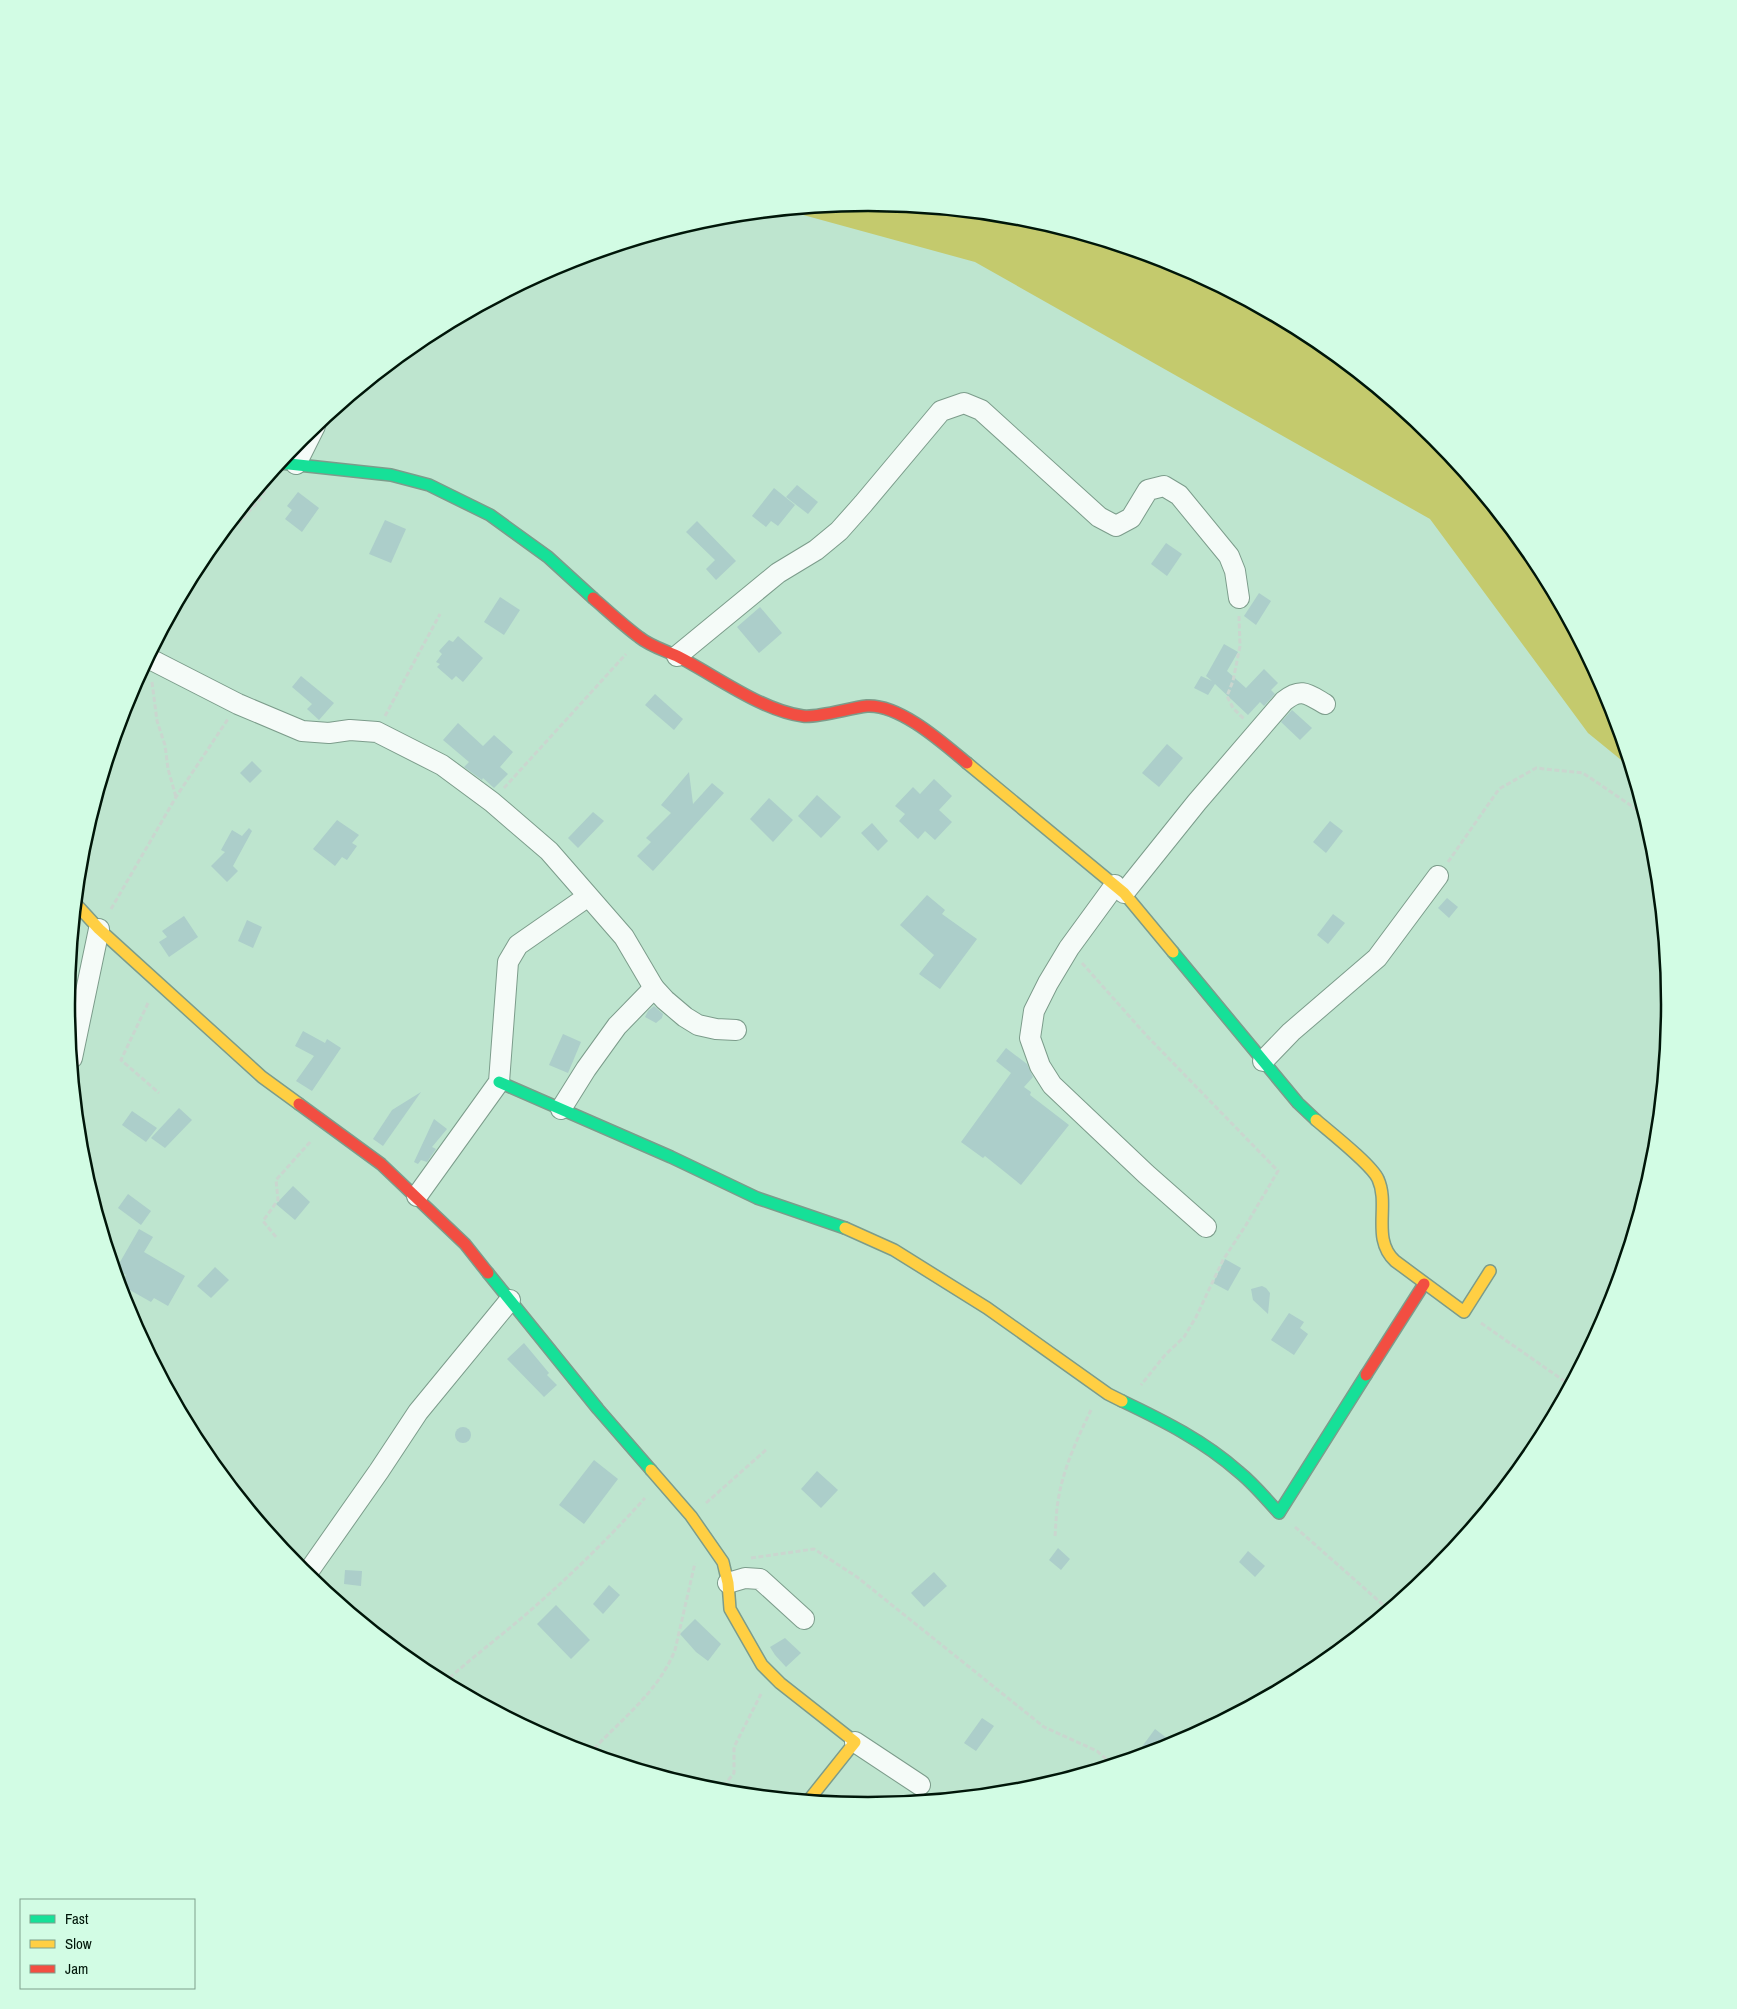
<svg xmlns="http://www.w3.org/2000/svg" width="1737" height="2009" font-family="'Archivo Narrow',sans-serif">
<rect width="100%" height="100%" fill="#bee5cf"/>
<path fill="#c4ca6d" d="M869,202L1025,218L1176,263L1314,338L1436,437L1536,559L1610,698L1631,768L1588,733L1430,519L975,262L785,210Z"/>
<g fill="#acceca">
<path d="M797,485L818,502L808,514L786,497Z"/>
<path d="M774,488L795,505L778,526L771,521L766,527L752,516Z"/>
<path d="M298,492L319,508L302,532L285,519L292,510L287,506Z"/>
<path d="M385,520L406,529L391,563L369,554Z"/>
<path d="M697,521L736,561L716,580L706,569L715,560L686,532Z"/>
<path d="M1166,543L1182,554L1167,576L1151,564Z"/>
<path d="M1259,593L1271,601L1256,625L1244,616Z"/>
<path d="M500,597L520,610L504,635L484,622Z"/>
<path d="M760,607L782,633L759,653L737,627Z"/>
<path d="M458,636L483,658L463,682L456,676L452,680L437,667L440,664L436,662L442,654L439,651L449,640L453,642Z"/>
<path d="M1224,644L1238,652L1227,671L1246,688L1264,669L1278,683L1271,690L1275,694L1264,706L1260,702L1248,715L1215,684L1208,695L1194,688L1201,676L1212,681L1206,676Z"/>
<path d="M301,676L334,703L319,720L307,709L312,704L292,687Z"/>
<path d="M655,694L683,719L674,730L645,705Z"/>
<path d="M1292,710L1312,728L1300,740L1281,722Z"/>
<path d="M458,723L483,746L494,735L513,752L500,767L508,774L494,788L483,778L482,780L464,767L469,762L443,740Z"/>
<path d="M1167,744L1183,758L1159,787L1142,773Z"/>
<path d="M252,761L262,771L250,783L240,773Z"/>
<path d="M689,772L693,804L712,783L724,793L653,871L637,856L651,842L646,838L671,813L661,805Z"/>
<path d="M934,779L952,796L939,810L952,822L935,840L925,831L918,839L899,821L905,814L895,806L913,787L920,794Z"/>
<path d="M817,795L841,817L821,838L798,816Z"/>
<path d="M769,798L793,820L773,842L750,819Z"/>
<path d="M593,812L604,821L578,848L568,838Z"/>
<path d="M337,820L359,835L352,843L357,846L347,860L342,857L335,866L313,849Z"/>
<path d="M1330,821L1343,831L1326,853L1313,842Z"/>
<path d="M872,823L888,841L878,851L861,833Z"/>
<path d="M249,828L252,831L233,866L238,871L227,882L211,866L225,852L221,850L232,830L242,836Z"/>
<path d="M927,895L945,910L942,914L977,939L940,989L919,974L934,955L900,925Z"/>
<path d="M1447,898L1458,907L1449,918L1438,908Z"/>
<path d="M1333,914L1345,923L1328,944L1317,935Z"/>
<path d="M184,916L198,937L169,957L159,942L167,937L162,931Z"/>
<path d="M247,920L262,927L253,948L238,941Z"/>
<path d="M654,1006L663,1014L662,1018L656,1023L645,1017L648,1011Z"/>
<path d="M303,1031L325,1043L327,1039L341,1048L312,1091L296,1081L314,1056L295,1046Z"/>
<path d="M563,1034L581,1042L568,1073L549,1065Z"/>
<path d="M1006,1048L1027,1064L1033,1077L1024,1087L1031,1092L1030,1095L1069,1125L1021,1185L985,1156L983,1158L961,1142L1011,1073L996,1061Z"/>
<path d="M421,1092L383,1146L373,1139L392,1110Z"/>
<path d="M179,1108L192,1120L165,1148L151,1138Z"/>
<path d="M132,1111L157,1128L146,1142L122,1125Z"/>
<path d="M434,1119L447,1129L432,1147L436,1149L427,1162L421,1160L418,1164L414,1162Z"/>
<path d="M293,1186L310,1202L295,1220L276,1204Z"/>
<path d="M128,1194L151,1211L141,1225L118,1208Z"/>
<path d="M139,1229L153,1237L144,1252L185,1276L168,1306L154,1298L151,1302L121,1285L126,1275L116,1269Z"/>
<path d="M1225,1259L1241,1268L1228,1291L1213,1283Z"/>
<path d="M215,1267L229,1280L211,1298L197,1286Z"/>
<path d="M1262,1286L1266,1288L1270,1293L1268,1314L1253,1300L1251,1289Z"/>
<path d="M1289,1313L1304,1322L1300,1328L1308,1334L1294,1355L1271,1340Z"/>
<path d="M524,1343L549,1373L547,1375L557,1385L544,1397L507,1359Z"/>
<circle cx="463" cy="1435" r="8"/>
<path d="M594,1460L618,1479L584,1524L559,1505Z"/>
<path d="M817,1471L838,1490L821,1508L801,1489Z"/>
<path d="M1058,1548L1070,1559L1061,1570L1049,1560Z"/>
<path d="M1248,1551L1265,1566L1255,1577L1239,1562Z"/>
<path d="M345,1570L362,1571L361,1586L344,1584Z"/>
<path d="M934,1572L947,1586L924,1607L911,1593Z"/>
<path d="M609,1585L620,1595L603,1614L593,1604Z"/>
<path d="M556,1605L590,1640L571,1659L537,1624Z"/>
<path d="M695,1619L721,1644L708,1661L696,1652L680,1634Z"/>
<path d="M785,1638L801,1653L786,1667L775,1655L770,1647Z"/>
<path d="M982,1718L994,1726L976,1751L964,1743Z"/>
<path d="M1155,1729L1168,1739L1159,1751L1133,1759Z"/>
</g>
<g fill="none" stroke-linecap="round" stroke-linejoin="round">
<g stroke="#7c9c8b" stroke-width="22">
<g id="street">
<path d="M296,464L315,426"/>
<path d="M677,656L778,573L816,550L839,531L863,504L941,411L964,403L981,410L1099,517L1116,526L1131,518L1148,490L1164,486L1179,495L1229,556L1235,571L1239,598"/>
<path d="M148,658L238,704L302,731L329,733L350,730L377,732L442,765L492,802L549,851L624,937L654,988L665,1000L685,1017L698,1025L716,1029L736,1030"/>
<path d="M1115,885L1069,948L1048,983L1034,1011L1030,1038L1040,1066L1052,1085L1146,1174L1206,1227"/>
<path d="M1124,893L1197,802L1284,701C1301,687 1308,694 1325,704"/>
<path d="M72,1058L99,929"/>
<path d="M1263,1061L1291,1032L1377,958L1438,876"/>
<path d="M561,1109L586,1069L617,1026L654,988"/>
<path d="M417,1196L499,1082L508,962L518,945L587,897"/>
<path d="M306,1575L379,1471L418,1412L510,1300"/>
<path d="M728,1583L745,1578L760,1579L804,1619"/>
<path d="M855,1742L920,1785"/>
</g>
</g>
<g stroke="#7c9c8b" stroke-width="14">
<g id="fast">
<path d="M280,463L391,475L429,485L490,515L548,557L593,598"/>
<path d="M1173,952L1298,1103L1316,1120"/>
<path d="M499,1082L671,1157L757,1198L845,1228"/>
<path d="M488,1273L598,1409L651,1470"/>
<path d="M1122,1401C1164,1421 1204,1441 1239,1472C1254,1484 1266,1499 1279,1513L1366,1375"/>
</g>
</g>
<g stroke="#7c9c8b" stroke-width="14">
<g id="slow">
<path d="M967,763L1124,893L1173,952"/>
<path d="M76,904L99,929L262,1077L299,1104"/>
<path d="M1316,1120C1330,1132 1372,1165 1378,1179C1390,1205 1371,1239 1395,1261L1464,1312L1490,1271"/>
<path d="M845,1228L894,1250L987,1308L1108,1394L1122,1401"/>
<path d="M651,1470L691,1516L723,1562L728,1583L730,1609L762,1665L780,1683L855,1742L808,1801"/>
</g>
</g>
<g stroke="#7c9c8b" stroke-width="14">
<g id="jam">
<path d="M593,598C608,611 623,625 639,637C650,646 664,650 677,656C713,674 762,711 803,716C818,718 849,708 867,706C900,704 943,743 967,763"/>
<path d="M299,1104L381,1164L465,1244L488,1273"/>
<path d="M1366,1375L1424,1284"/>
</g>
</g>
<g stroke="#cad6cf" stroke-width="3" stroke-dasharray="5 2.5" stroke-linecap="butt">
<path d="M193,574L260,499L270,483"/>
<path d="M1239,616L1240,646L1233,681L1227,696L1233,708L1244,719"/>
<path d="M152,682L157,721L165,745L168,769L176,797"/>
<path d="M385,716L440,614"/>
<path d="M504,788L626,654"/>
<path d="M1448,862L1499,789L1536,768L1583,773L1645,815"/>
<path d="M111,909L176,797L228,719"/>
<path d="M1082,963L1146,1035L1278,1171L1246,1225L1223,1260L1196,1317L1184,1337L1165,1355L1141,1385"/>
<path d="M148,1003L121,1060L159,1093"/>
<path d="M276,1237L263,1221L278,1200L276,1180L311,1141"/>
<path d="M1481,1323L1570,1385"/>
<path d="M706,1503L767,1449"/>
<path d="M1295,1527L1389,1610"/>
<path d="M1055,1536C1056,1525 1056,1513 1058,1501C1063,1469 1077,1439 1091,1410"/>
<path d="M751,1558L814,1549L857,1577L1044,1727L1097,1751L1113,1765"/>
<path d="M444,1683C470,1659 497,1639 524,1616C567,1579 607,1540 645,1498"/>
<path d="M589,1754C619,1721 658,1693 675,1650L695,1563"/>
<path d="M719,1792L734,1773V1747L761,1694"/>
</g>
<use href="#street" stroke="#f5fbf8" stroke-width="20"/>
<use href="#fast" stroke="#16e098" stroke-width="11"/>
<use href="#slow" stroke="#ffcf43" stroke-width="11"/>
<use href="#jam" stroke="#f24e42" stroke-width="11"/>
</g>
<path d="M0 0H1737V2009H0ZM75 1004a793 793 0 1 1 1586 0a793 793 0 1 1-1586 0Z" fill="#d2fce4" fill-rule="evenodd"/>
<path fill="none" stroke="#001609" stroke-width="2.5" d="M75 1004a793 793 0 1 1 1586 0a793 793 0 1 1-1586 0Z"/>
<rect x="20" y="1899" width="175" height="90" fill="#d2fce4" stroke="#7ea08c"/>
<rect x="30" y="1915" width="25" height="8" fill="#16e098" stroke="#7ea08c"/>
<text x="65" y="1924" font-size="15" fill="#001609">Fast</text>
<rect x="30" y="1940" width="25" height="8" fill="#ffcf43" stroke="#7ea08c"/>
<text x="65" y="1949" font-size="15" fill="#001609">Slow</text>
<rect x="30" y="1965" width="25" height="8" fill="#f24e42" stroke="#7ea08c"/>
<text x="65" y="1974" font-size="15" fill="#001609">Jam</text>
</svg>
